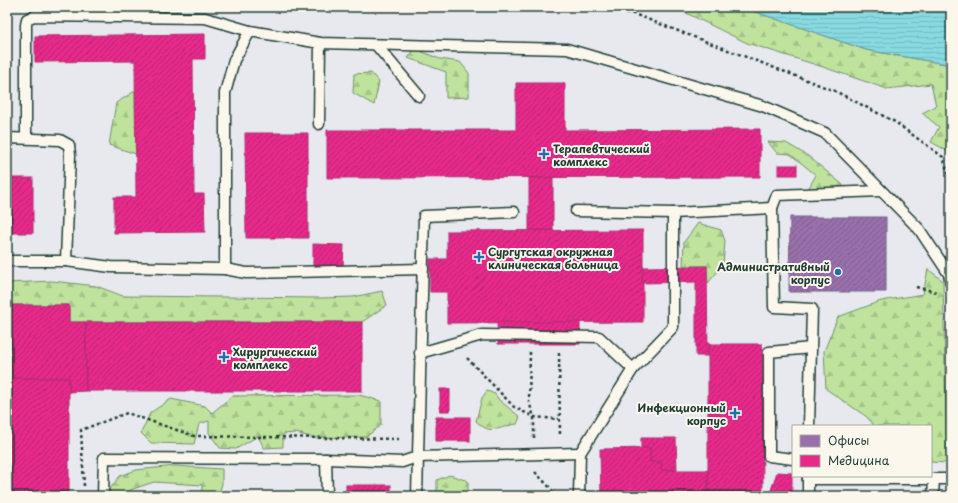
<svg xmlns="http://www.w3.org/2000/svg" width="958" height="503" font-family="'Playpen Sans',sans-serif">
<defs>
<pattern id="forest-firs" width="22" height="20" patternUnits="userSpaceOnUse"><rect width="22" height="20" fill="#bfe39d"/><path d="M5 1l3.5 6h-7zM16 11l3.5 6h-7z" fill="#a4c488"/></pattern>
<pattern id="water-rules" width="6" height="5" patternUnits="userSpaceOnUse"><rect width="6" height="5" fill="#88d9e1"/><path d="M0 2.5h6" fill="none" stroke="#75bbc2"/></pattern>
<pattern id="offices-hatch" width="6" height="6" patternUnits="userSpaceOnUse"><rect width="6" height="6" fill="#9970ab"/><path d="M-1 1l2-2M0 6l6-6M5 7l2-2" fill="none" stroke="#7c5d8c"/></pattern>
<pattern id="health-hatch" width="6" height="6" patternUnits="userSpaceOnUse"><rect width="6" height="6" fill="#e7298a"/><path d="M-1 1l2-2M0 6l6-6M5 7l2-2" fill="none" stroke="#bb2472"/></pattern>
</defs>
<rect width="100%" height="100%" fill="#e8e8ef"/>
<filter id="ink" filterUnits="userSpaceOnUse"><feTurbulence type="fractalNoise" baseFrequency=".025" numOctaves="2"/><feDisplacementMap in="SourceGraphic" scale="8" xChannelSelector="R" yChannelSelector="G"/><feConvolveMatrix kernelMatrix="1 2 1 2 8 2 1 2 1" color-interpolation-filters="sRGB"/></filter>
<g filter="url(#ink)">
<g fill="url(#forest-firs)" stroke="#6f9068">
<path d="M674,7H741L866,50L951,65V153L931,142L939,127L922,113L936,106L931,84L887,89L823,67L747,43Z"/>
<path d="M415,49L440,59L460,62L469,73V97L446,98V72L408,58Z"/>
<path d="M371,73L379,82L374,105L353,93L354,74Z"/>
<path d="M135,91L136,154L109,145L116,103Z"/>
<path d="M768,142L786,143L808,156L843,185L840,191L806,193L816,175L790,154L777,153Z"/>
<path d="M698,223L721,230L725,241L723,265L708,283L707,266H683L684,242Z"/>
<path d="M928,269L943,281L947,463L931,462V426H874L867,417L826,389L824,351L838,317L881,301L923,294Z"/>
<path d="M52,281L96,286L123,296L321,298L353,297L382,291L387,305L362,322H69V305H7V283Z"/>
<path d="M487,391L495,394L499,400L520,417L517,424C499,426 492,437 476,421L482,398Z"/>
<path d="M359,395L381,401V425L366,437L314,438L296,433L283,434V447L264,448L258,436L236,449L220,448L209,433V421L199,424L194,444L151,443L141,433L150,413L171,399L205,406L212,413L232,396Z"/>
<path d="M175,466L222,469V484L218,496H202V485L154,482L130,490L128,496H112L108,491L120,476L136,470Z"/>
<path d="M450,475L468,481V496H437V480Z"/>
</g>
<path fill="url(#water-rules)" stroke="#5e9b9c" d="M741,7H951V65L866,50Z"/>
<path fill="url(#offices-hatch)" stroke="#746187" d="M790,217H886V292H789Z"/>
<g fill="url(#health-hatch)" stroke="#ab2f70">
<path d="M205,34V59H193L194,194H204L205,232L114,233V197H136L135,61L35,62V36Z"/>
<path d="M516,83H565V130L760,129V177L327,178V130H516Z"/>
<path d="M245,133H308V238H246Z"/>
<rect x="778" y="165" width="19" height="10"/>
<rect x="7" y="178" width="26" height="55"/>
<rect x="529" y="178" width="24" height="52"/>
<path d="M643,230V322L447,323V292H430V259H447V231Z"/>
<path d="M313,244L344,245L343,267L313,266Z"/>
<path d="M707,266L708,356H696V282L642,283L643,267Z"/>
<path d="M7,305H69V322H86V391L69,392V378H7Z"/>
<rect x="86" y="322" width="276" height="69"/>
<path d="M497,322H580V344H498Z"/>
<path d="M708,344H762L763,496H708Z"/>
<rect x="7" y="378" width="62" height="118"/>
<rect x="440" y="389" width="10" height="22"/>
<rect x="436" y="417" width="34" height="24"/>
<path d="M641,438H676L677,470H661V462H650V448H641Z"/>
<path d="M650,448V462H661V470H708V496H601L600,449Z"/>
<path d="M777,472L792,473V496H769Z"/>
<rect x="346" y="485" width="45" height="11"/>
</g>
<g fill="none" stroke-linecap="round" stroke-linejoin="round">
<g stroke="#1f3d34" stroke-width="13">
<g id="service">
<path d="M377,46L419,96"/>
<path d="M319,124L320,43"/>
<path d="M7,138L60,140L69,145L70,155L66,261"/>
<path d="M26,138V25L27,19L34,16L205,18L250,31L320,43L567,49L763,106L825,133L919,229L949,274L951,283"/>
<path d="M576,211L673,213L772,208"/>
<path d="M7,261H66L111,267L225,269L246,273L423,269"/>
<path d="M225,269V93L234,60L250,31"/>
<path d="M420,353L482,335L599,337L633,369"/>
<path d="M809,426L812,309L774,307L772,208L777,195L881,191"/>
<path d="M326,459L327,496"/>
<path d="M793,459L769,456V352L811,348"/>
<path d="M808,476V496"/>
<path d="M808,479H951"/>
<path d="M103,496L104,458L326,459L402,462L417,457L580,453"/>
<path d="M417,496L424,216L514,212"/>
<path d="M579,496L580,453L633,369L673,327V213"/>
<path d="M933,496L934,479"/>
</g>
</g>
<g stroke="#1f3d34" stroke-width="2.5" stroke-dasharray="3 3" stroke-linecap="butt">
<path d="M590,7L634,14L835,91L895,122L943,157L951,183"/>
<path d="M916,287L937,292"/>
<path d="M530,352L529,402L534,417V438"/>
<path d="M559,353L560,436"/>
<path d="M467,358L514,407L534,417L559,419"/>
<path d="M535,472L558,496"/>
<path d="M84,486L81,430L127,413L194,436L401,439"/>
</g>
<use href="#service" stroke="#fbf7ec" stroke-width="10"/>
</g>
</g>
<g fill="#1f6fb2" stroke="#fbf7ec" stroke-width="1.5">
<path d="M542 148h4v4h4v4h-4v4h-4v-4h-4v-4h4z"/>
<path d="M477 251h4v4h4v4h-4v4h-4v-4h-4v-4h4z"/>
<circle cx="838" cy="272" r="4"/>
<path d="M222 351h4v4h4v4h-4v4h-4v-4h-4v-4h4z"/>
<path d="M733 407h4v4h4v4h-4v4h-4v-4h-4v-4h4z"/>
</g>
<g text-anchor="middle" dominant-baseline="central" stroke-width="4" stroke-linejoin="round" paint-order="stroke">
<g font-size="11" font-weight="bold" fill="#1f3d34" stroke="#fbf7ec" text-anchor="start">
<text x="553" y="148">Терапевтический<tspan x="553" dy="13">комплекс</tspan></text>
<text x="488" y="251">Сургутская окружная<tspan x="488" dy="13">клиническая больница</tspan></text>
<text x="830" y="266" text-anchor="end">Административный<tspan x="830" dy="13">корпус</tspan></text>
<text x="233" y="351">Хирургический<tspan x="233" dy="13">комплекс</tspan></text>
<text x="726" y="407" text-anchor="end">Инфекционный<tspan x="726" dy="13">корпус</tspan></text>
</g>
</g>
<rect width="958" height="503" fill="none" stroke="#fbf7ec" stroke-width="24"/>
<rect x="12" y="12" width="934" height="479" fill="none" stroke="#1f3d34" stroke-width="1.5" filter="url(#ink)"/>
<rect x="792" y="425" width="140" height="52" fill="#fbf7ec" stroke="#a3ada2"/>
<rect x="800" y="435" width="20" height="12" fill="#9970ab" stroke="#a3ada2"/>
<text x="828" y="445" font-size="12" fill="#1f3d34">Офисы</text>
<rect x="800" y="455" width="20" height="12" fill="#e7298a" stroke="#a3ada2"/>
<text x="828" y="465" font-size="12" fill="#1f3d34">Медицина</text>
</svg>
